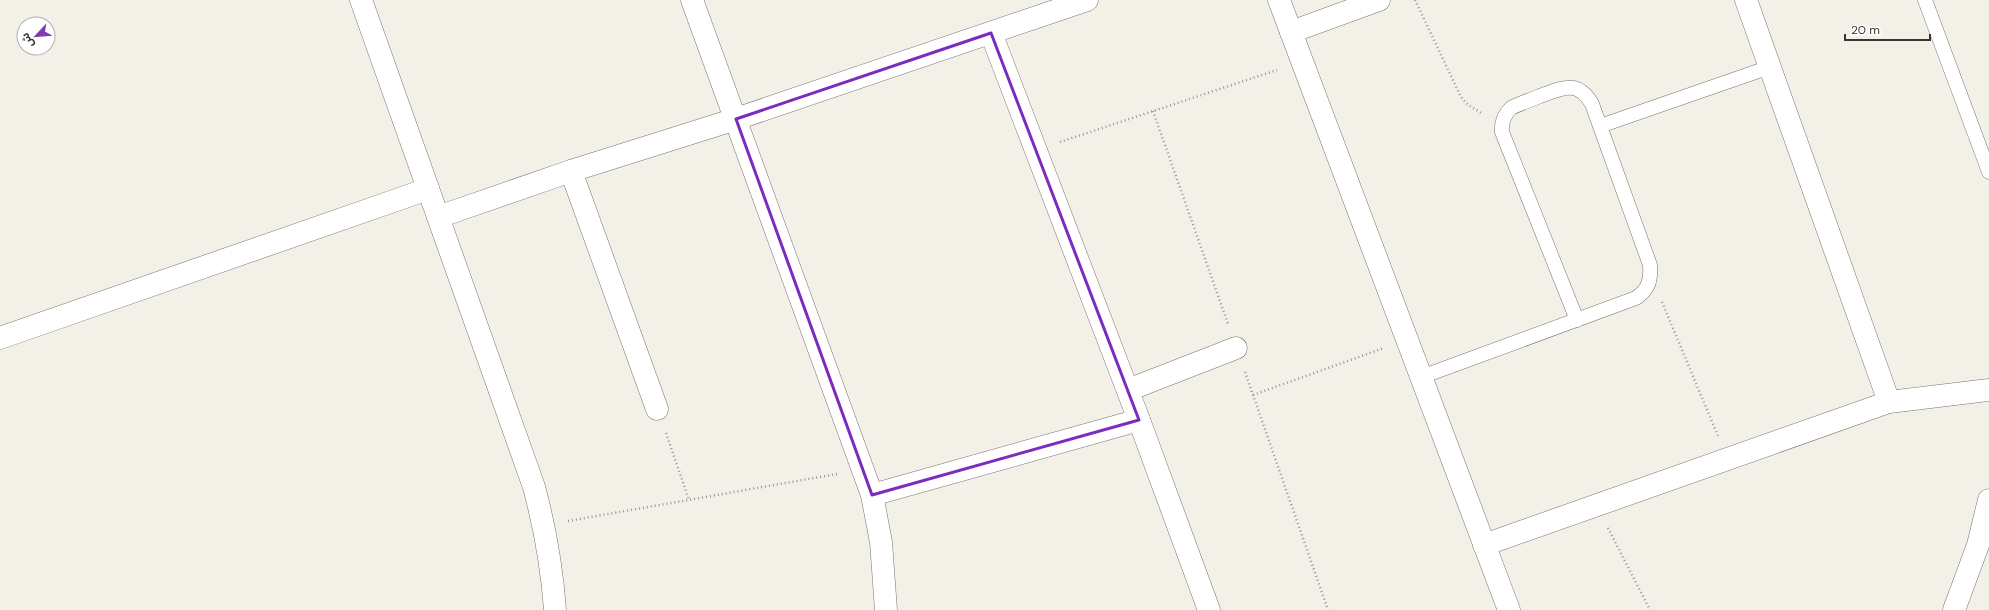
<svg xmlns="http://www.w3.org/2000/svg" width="1989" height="610" font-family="'DM Sans','Noto Sans Arabic',sans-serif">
<rect width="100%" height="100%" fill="#f3f0e8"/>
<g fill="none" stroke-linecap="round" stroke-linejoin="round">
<g stroke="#77756d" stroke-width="15">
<g id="service">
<path d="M1925,0L1989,172"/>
<path d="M1600,126L1770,67"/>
<path d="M1421,377L1636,298C1649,289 1651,280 1650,265L1592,104C1578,79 1562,88 1540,96C1531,100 1521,103 1511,108C1504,115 1501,122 1502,132L1577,320"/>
</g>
</g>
<g stroke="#77756d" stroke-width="23">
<g id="minor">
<path d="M361,0L534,487C545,528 552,568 555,610"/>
<path d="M692,0L872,495L881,542L886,610"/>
<path d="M1279,0L1509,610"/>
<path d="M1746,0L1889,402"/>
<path d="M1291,32L1379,0"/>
<path d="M991,33L1139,420L1209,610"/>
<path d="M571,171L657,409"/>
<path d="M438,217L571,171L736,119L1087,0"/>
<path d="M0,338L428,189"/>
<path d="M1128,390L1236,348"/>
<path d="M872,495L1139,420"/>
<path d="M1484,545L1889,402L1989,390"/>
<path d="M1954,610L1978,545L1989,500"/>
</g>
</g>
<g stroke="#989590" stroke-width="2.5" stroke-dasharray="1 3" stroke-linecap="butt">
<path d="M1415,0L1461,97L1468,105L1483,114"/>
<path d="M1153,111L1228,324"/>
<path d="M1060,142L1277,70"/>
<path d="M1662,302L1718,436"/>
<path d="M1245,372L1328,610"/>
<path d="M1253,395L1384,348"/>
<path d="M666,433L689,500"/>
<path d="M568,521L837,474"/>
<path d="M1608,528L1650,610"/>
</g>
<use href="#service" stroke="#fff" stroke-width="14"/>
<use href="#minor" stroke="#fff" stroke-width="22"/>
</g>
<path fill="none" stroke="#7b2cbf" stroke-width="3" stroke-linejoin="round" d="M991,33L1139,420L872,495L736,119Z"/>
<g transform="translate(36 36) rotate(244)"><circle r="19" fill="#ffffff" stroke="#afafad"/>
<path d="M0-3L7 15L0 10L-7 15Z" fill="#813bae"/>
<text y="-6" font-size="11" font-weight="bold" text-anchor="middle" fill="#373633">ش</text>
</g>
<path d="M1845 34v6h85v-6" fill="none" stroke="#373633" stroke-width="2"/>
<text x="1851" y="34" font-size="12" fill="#373633" stroke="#ffffff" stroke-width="3" paint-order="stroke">20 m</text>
</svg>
